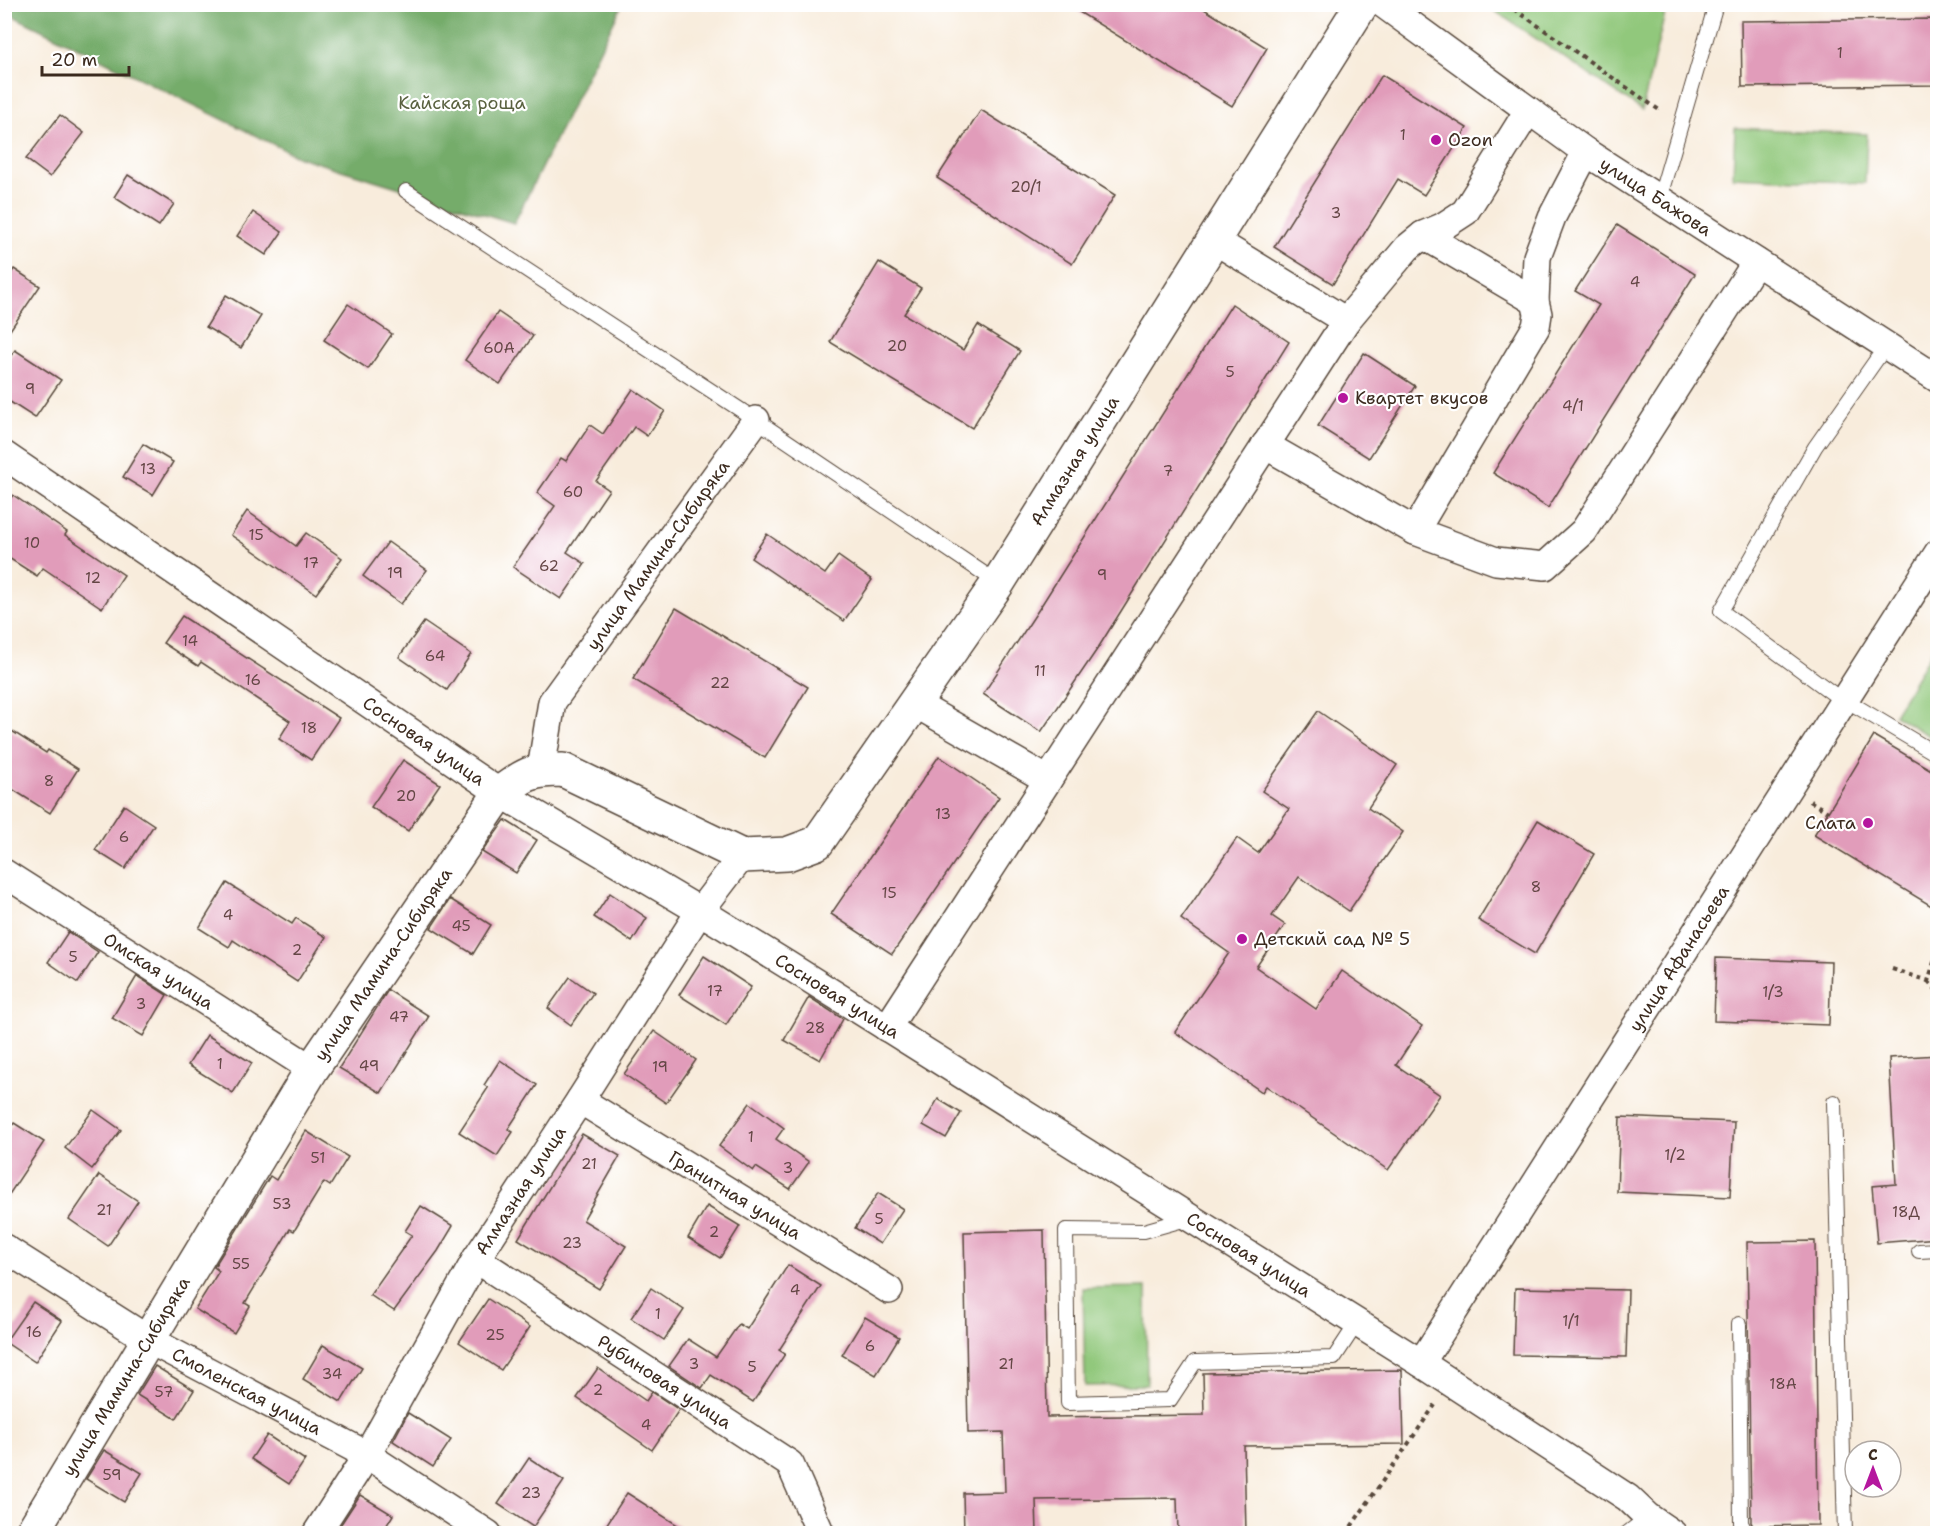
<svg xmlns="http://www.w3.org/2000/svg" width="1942" height="1538" font-family="'Shantell Sans',sans-serif">
<rect width="100%" height="100%" fill="#fff"/>
<filter id="ink" filterUnits="userSpaceOnUse"><feTurbulence type="fractalNoise" baseFrequency=".0167" numOctaves="2"/><feDisplacementMap in="SourceGraphic" scale="12" xChannelSelector="R" yChannelSelector="G"/><feConvolveMatrix kernelMatrix="1 2 1 2 8 2 1 2 1" color-interpolation-filters="sRGB"/></filter>
<filter id="wash" filterUnits="userSpaceOnUse"><feTurbulence type="fractalNoise" baseFrequency=".008" numOctaves="4" result="noise"/><feDisplacementMap in="SourceGraphic" scale="24" xChannelSelector="R" yChannelSelector="G"/><feGaussianBlur stdDeviation="1.35" result="paint"/><feColorMatrix in="noise" values="0 0 0 0 0 0 0 0 0 0 0 0 0 0 0 0 0 1.4 0 .05"/><feComposite in="paint" operator="in"/></filter>
<g filter="url(#wash)">
<rect width="100%" height="100%" fill="#f8ecdc"/>
<g fill="#91c87b" stroke="#66794c" stroke-width="1.5">
<path d="M1486,5H1667L1642,110Z"/>
<path d="M1735,128L1867,134L1865,183L1733,177Z"/>
<path d="M1937,642V741L1894,715Z"/>
<path d="M1146,1287L1147,1385L1085,1386L1083,1288Z"/>
</g>
<path fill="#74ac6b" stroke="#586b44" stroke-width="1.5" d="M4,5H622L514,223L299,157L5,12Z"/>
<g id="blocks">
<g fill="#e19cba">
<path d="M1066,4H1196L1267,48L1232,106Z"/>
<path d="M1938,19V85L1742,87L1741,21Z"/>
<path d="M1382,75L1467,128L1424,195L1398,179L1333,284L1274,247Z"/>
<path d="M981,110L1115,195L1072,264L937,178Z"/>
<path d="M60,115L84,133L50,177L26,159Z"/>
<path d="M128,175L174,204L159,226L114,197Z"/>
<path d="M253,212L282,232L266,255L237,236Z"/>
<path d="M1617,225L1695,274L1548,508L1493,473L1599,305L1575,291Z"/>
<path d="M879,262L921,288L904,314L963,350L978,325L1020,351L972,428L830,342Z"/>
<path d="M14,269L40,286L4,339V284Z"/>
<path d="M226,295L261,316L241,348L206,327Z"/>
<path d="M348,304L392,334L368,369L324,340Z"/>
<path d="M1232,304L1289,342L1098,648L1041,732L983,694L1039,609Z"/>
<path d="M498,312L533,336L500,384L465,360Z"/>
<path d="M15,350L61,380L35,418L4,398V365Z"/>
<path d="M1364,353L1415,386L1369,458L1318,426Z"/>
<path d="M633,389L665,411L647,436L634,427L596,481L609,490L567,552L585,564L561,599L513,567L555,506L537,493L561,458L566,461L590,425L603,434Z"/>
<path d="M143,444L173,462L153,495L123,477Z"/>
<path d="M13,495L67,532L65,535L124,575L102,608L43,568L37,576L4,555V507Z"/>
<path d="M247,511L296,546L306,533L342,558L316,594L231,535Z"/>
<path d="M767,534L825,574L838,556L872,580L844,621L751,558Z"/>
<path d="M388,542L427,570L401,604L363,576Z"/>
<path d="M676,608L808,687L765,758L633,679Z"/>
<path d="M182,616L339,718L311,760L279,739L290,721L201,662L198,666L163,643Z"/>
<path d="M424,622L471,654L447,690L399,657Z"/>
<path d="M1318,711L1397,765L1368,808L1403,832L1349,911L1299,877L1272,916L1285,925L1256,967L1316,1009L1342,971L1422,1026L1396,1065L1440,1095L1388,1170L1266,1086L1262,1092L1175,1032L1229,953L1181,919L1237,838L1258,853L1289,809L1262,791Z"/>
<path d="M4,726L46,753L48,750L78,769L50,813L4,784Z"/>
<path d="M1874,736L1938,774V910L1814,835Z"/>
<path d="M939,756L999,797L892,954L831,914Z"/>
<path d="M403,760L440,784L408,831L371,807Z"/>
<path d="M124,805L154,825L125,869L95,850Z"/>
<path d="M505,820L537,840L516,873L482,852Z"/>
<path d="M1538,820L1594,854L1535,954L1478,920Z"/>
<path d="M227,883L292,924L296,918L326,937L297,982L233,940L229,947L199,928Z"/>
<path d="M610,893L647,918L632,942L594,917Z"/>
<path d="M450,899L491,925L473,954L431,928Z"/>
<path d="M68,932L98,952L78,983L48,962Z"/>
<path d="M704,956L751,987L726,1025L679,995Z"/>
<path d="M1716,958L1831,962L1829,1025L1714,1021Z"/>
<path d="M137,976L167,995L143,1036L112,1018Z"/>
<path d="M570,977L593,993L571,1025L548,1008Z"/>
<path d="M388,990L429,1016L381,1093L339,1068Z"/>
<path d="M809,997L843,1019L820,1060L784,1040Z"/>
<path d="M654,1031L696,1060L666,1103L624,1074Z"/>
<path d="M207,1035L252,1063L233,1093L188,1065Z"/>
<path d="M1938,1055V1238L1877,1243L1872,1186L1896,1184L1889,1058Z"/>
<path d="M500,1060L537,1085L508,1129L513,1132L497,1156L459,1132L488,1088L484,1085Z"/>
<path d="M938,1099L961,1113L946,1138L923,1125Z"/>
<path d="M750,1103L784,1128L776,1139L809,1162L790,1189L756,1167L753,1171L719,1146Z"/>
<path d="M93,1110L121,1130L92,1169L65,1148Z"/>
<path d="M1620,1117L1734,1122L1730,1197L1617,1192Z"/>
<path d="M14,1123L44,1142L4,1202V1137Z"/>
<path d="M306,1131L348,1157L330,1186L324,1182L294,1231L290,1229L245,1303L250,1306L234,1333L195,1309L219,1271L214,1267L235,1233L270,1176L276,1180Z"/>
<path d="M582,1134L620,1156L583,1220L626,1246L599,1289L518,1239Z"/>
<path d="M99,1175L138,1201L108,1246L69,1219Z"/>
<path d="M878,1193L903,1209L880,1244L855,1228Z"/>
<path d="M421,1206L453,1226L438,1251L394,1311L370,1295L412,1235L405,1231Z"/>
<path d="M707,1206L740,1226L720,1258L688,1238Z"/>
<path d="M1044,1230L1047,1417L1204,1415L1203,1373L1402,1370L1404,1444L1244,1446L1246,1533H1178L1177,1498L1036,1500L1037,1533H964L963,1493L1005,1492L1003,1432L968,1433L964,1232Z"/>
<path d="M1815,1241L1818,1525L1753,1526L1751,1522L1747,1242Z"/>
<path d="M788,1265L821,1286L779,1350L785,1354L753,1402L711,1375L702,1388L669,1366L688,1339L716,1357L739,1324L747,1329Z"/>
<path d="M651,1288L684,1310L664,1340L631,1318Z"/>
<path d="M1515,1288L1628,1290L1626,1357L1513,1355Z"/>
<path d="M488,1299L530,1327L501,1370L459,1342Z"/>
<path d="M33,1302L62,1321L35,1362L5,1342Z"/>
<path d="M865,1317L899,1337L876,1375L842,1355Z"/>
<path d="M323,1345L362,1368L341,1402L303,1379Z"/>
<path d="M155,1366L194,1390L176,1419L137,1395Z"/>
<path d="M598,1368L646,1401L652,1392L679,1410L652,1450L577,1398Z"/>
<path d="M408,1413L451,1440L433,1467L393,1441Z"/>
<path d="M267,1435L305,1460L289,1484L251,1459Z"/>
<path d="M104,1450L142,1473L124,1502L86,1479Z"/>
<path d="M529,1458L564,1481L533,1527L498,1504Z"/>
<path d="M627,1493L690,1533H601Z"/>
<path d="M360,1495L393,1515L382,1533H350L339,1527Z"/>
</g>
</g>
</g>
<g filter="url(#ink)">
<use href="#blocks" fill-opacity="0" stroke="#57473a" stroke-width="1.5"/>
<g fill="none" stroke-linecap="round" stroke-linejoin="round">
<g stroke="#57473a" stroke-width="16">
<g id="lane">
<path d="M406,191L756,420L998,583"/>
<path d="M1659,200L1716,4"/>
<path d="M1844,699L1938,755"/>
<path d="M1843,701L1721,611L1815,447L1886,346"/>
<path d="M1834,1102L1845,1534"/>
<path d="M1190,1218L1144,1231L1066,1230L1068,1403L1170,1400L1195,1362L1334,1358L1357,1323"/>
<path d="M1919,1251L1938,1250"/>
<path d="M1739,1324L1741,1523L1747,1534"/>
<path d="M1626,1534L1648,1517"/>
</g>
</g>
<g stroke="#57473a" stroke-width="30">
<g id="street">
<path id="s1" d="M1383,4L1586,152L1938,379"/>
<path d="M1423,235L1535,301"/>
<path d="M1214,240L1346,321"/>
<path d="M1265,445L1415,531L1496,561L1545,566L1584,531L1756,262"/>
<path id="s2" d="M4,455L500,793L700,911L786,964L1421,1363L1628,1498L1648,1517L1673,1534"/>
<path d="M1415,531L1536,327L1538,314L1535,301L1537,257L1552,217L1586,152"/>
<path d="M914,703L1048,780"/>
<path id="s3" d="M541,770L552,702L756,420"/>
<path id="s4" d="M4,873L312,1069"/>
<path d="M887,1028L1346,321L1407,248L1423,235L1442,227L1465,212L1528,111"/>
<path id="s5" d="M580,1100L889,1290"/>
<path id="s6" d="M4,1248L149,1340L367,1455L488,1534"/>
<path id="s7" d="M476,1259L790,1464L821,1534"/>
<path id="s8" d="M1421,1363L1938,553"/>
<path id="s9" d="M316,1534L367,1455L476,1259L580,1100L700,911L742,856"/>
</g>
</g>
<g stroke="#57473a" stroke-width="36">
<g id="secondary">
<path id="s10" d="M31,1534L312,1069L500,793C525,774 531,770 563,770L742,856L787,854L817,843L998,583L1362,4"/>
</g>
</g>
<g stroke="#57473a" stroke-width="4" stroke-dasharray="4.5 4.5" stroke-linecap="butt">
<path d="M1507,4L1662,112"/>
<path d="M1810,801L1828,812"/>
<path d="M1892,969L1928,981L1938,950"/>
<path d="M1928,981L1938,992"/>
<path d="M1346,1534L1435,1405"/>
</g>
<use href="#lane" stroke="#fff" stroke-width="14"/>
<use href="#street" stroke="#fff" stroke-width="27"/>
<use href="#secondary" stroke="#fff" stroke-width="33"/>
</g>
</g>
<g fill="#b5179e" stroke="#fff" stroke-width="2">
<circle cx="1436" cy="140" r="6"/>
<circle cx="1343" cy="398" r="6"/>
<circle cx="1868" cy="823" r="6"/>
<circle cx="1242" cy="939" r="6"/>
</g>
<g text-anchor="middle" dominant-baseline="central" stroke-width="4.5" stroke-linejoin="round" paint-order="stroke">
<g font-size="15" fill="#644645">
<text x="1840" y="53">1</text>
<text x="1403" y="135">1</text>
<text x="1026" y="187">20/1</text>
<text x="1336" y="213">3</text>
<text x="1635" y="282">4</text>
<text x="897" y="346">20</text>
<text x="499" y="348">60А</text>
<text x="1230" y="372">5</text>
<text x="30" y="389">9</text>
<text x="1573" y="406">4/1</text>
<text x="148" y="469">13</text>
<text x="1168" y="471">7</text>
<text x="573" y="492">60</text>
<text x="256" y="535">15</text>
<text x="32" y="543">10</text>
<text x="311" y="563">17</text>
<text x="549" y="566">62</text>
<text x="395" y="573">19</text>
<text x="1102" y="575">9</text>
<text x="93" y="578">12</text>
<text x="190" y="641">14</text>
<text x="435" y="656">64</text>
<text x="1040" y="671">11</text>
<text x="253" y="680">16</text>
<text x="720" y="683">22</text>
<text x="309" y="728">18</text>
<text x="49" y="781">8</text>
<text x="406" y="796">20</text>
<text x="943" y="814">13</text>
<text x="124" y="837">6</text>
<text x="1536" y="887">8</text>
<text x="889" y="893">15</text>
<text x="228" y="915">4</text>
<text x="461" y="926">45</text>
<text x="297" y="950">2</text>
<text x="73" y="957">5</text>
<text x="715" y="991">17</text>
<text x="1773" y="992">1/3</text>
<text x="141" y="1004">3</text>
<text x="399" y="1017">47</text>
<text x="815" y="1028">28</text>
<text x="220" y="1064">1</text>
<text x="369" y="1066">49</text>
<text x="660" y="1067">19</text>
<text x="751" y="1137">1</text>
<text x="1675" y="1155">1/2</text>
<text x="318" y="1158">51</text>
<text x="589" y="1164">21</text>
<text x="788" y="1168">3</text>
<text x="282" y="1204">53</text>
<text x="104" y="1210">21</text>
<text x="1906" y="1212">18Д</text>
<text x="879" y="1219">5</text>
<text x="714" y="1232">2</text>
<text x="572" y="1243">23</text>
<text x="241" y="1264">55</text>
<text x="795" y="1290">4</text>
<text x="658" y="1314">1</text>
<text x="1571" y="1321">1/1</text>
<text x="34" y="1332">16</text>
<text x="495" y="1335">25</text>
<text x="870" y="1346">6</text>
<text x="694" y="1364">3</text>
<text x="1006" y="1364">21</text>
<text x="752" y="1367">5</text>
<text x="332" y="1374">34</text>
<text x="1783" y="1384">18А</text>
<text x="598" y="1390">2</text>
<text x="164" y="1392">57</text>
<text x="646" y="1425">4</text>
<text x="112" y="1475">59</text>
<text x="531" y="1493">23</text>
</g>
<g font-size="18" fill="#59613f" stroke="#fff">
<text x="462" y="103">Кайская роща</text>
</g>
<g font-size="18" fill="#3b2a1e" stroke="#fff" text-anchor="start">
<text x="1448" y="140">Ozon</text>
<text x="1355" y="398">Квартет вкусов</text>
<text x="1856" y="823" text-anchor="end">Слата</text>
<text x="1254" y="939">Детский сад № 5</text>
</g>
<g font-size="18" fill="#3b2a1e" stroke="#fff">
<text stroke="none"><textPath href="#s1" startOffset="334">улица Бажова</textPath></text>
<text stroke="none"><textPath href="#s10" startOffset="1683">Алмазная улица</textPath></text>
<text stroke="none"><textPath href="#s3" startOffset="250">улица Мамина-Сибиряка</textPath></text>
<text stroke="none"><textPath href="#s2" startOffset="508">Сосновая улица</textPath></text>
<text stroke="none"><textPath href="#s8" startOffset="480">улица Афанасьева</textPath></text>
<text stroke="none"><textPath href="#s10" startOffset="670">улица Мамина-Сибиряка</textPath></text>
<text stroke="none"><textPath href="#s4" startOffset="183">Омская улица</textPath></text>
<text stroke="none"><textPath href="#s2" startOffset="994">Сосновая улица</textPath></text>
<text stroke="none"><textPath href="#s9" startOffset="400">Алмазная улица</textPath></text>
<text stroke="none"><textPath href="#s5" startOffset="182">Гранитная улица</textPath></text>
<text stroke="none"><textPath href="#s2" startOffset="1480">Сосновая улица</textPath></text>
<text stroke="none"><textPath href="#s10" startOffset="184">улица Мамина-Сибиряка</textPath></text>
<text stroke="none"><textPath href="#s7" startOffset="225">Рубиновая улица</textPath></text>
<text stroke="none"><textPath href="#s6" startOffset="282">Смоленская улица</textPath></text>
</g>
</g>
<rect width="1942" height="1538" fill="none" stroke="#fff" stroke-width="24"/>
<g transform="translate(1873 1469)"><circle r="28" fill="#ffffff" stroke="#b1aaa5" stroke-width="1.5"/>
<path d="M0-4.5L10 22L0 15L-10 22Z" fill="#b5179e"/>
<text y="-9" font-size="16" font-weight="bold" text-anchor="middle" fill="#3b2a1e">С</text>
</g>
<path d="M42 66v9h87v-9" fill="none" stroke="#3b2a1e" stroke-width="3"/>
<text x="51" y="66" font-size="18" fill="#3b2a1e" stroke="#ffffff" stroke-width="4.5" paint-order="stroke">20 m</text>
</svg>
